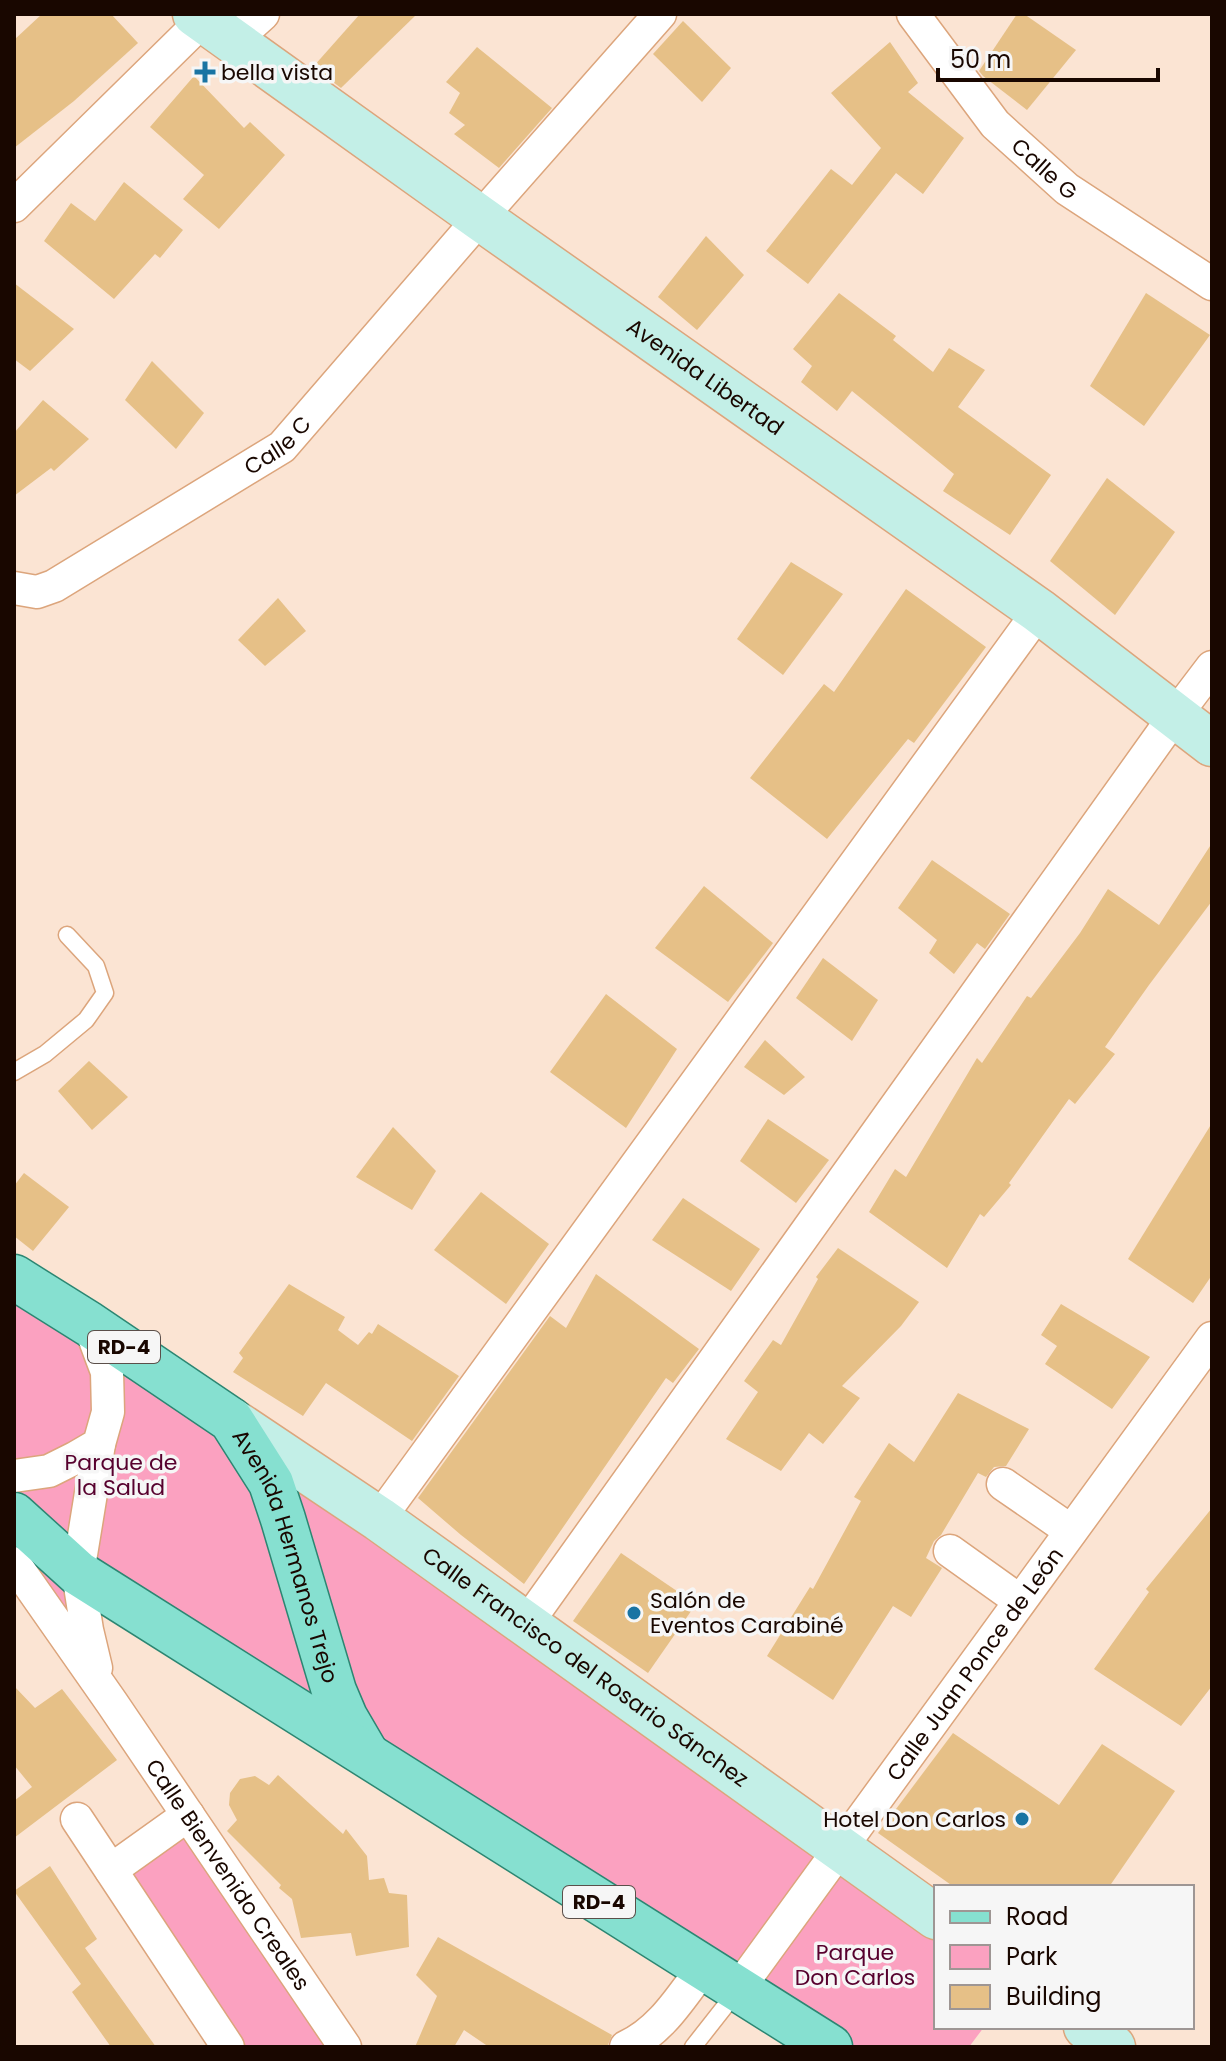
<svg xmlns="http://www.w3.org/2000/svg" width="1226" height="2061" font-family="Poppins,sans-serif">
<rect width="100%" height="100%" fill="#fbe4d3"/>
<g fill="#fba1c0">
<path d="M14,1275L936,1917V2027H984L969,2047H830L79,1574L87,1630L14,1563Z"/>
<path d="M188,1815L345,2047H229L111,1869Z"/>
</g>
<g fill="#e6c087">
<path d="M42,14H111L138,43L74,101L14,148V40Z"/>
<path d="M360,14H417L341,88L313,67Z"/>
<path d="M1017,14H1024L1076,50L1027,110L983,76L979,71Z"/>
<path d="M683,21L731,68L702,102L653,54Z"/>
<path d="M890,42L918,83L908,92L964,138L923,194L896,173L808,284L766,251L831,169L852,185L881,148L831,93Z"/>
<path d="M477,47L552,108L499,168L454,134L465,125L449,113L460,93L446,82Z"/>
<path d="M194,76L244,128L250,122L285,155L219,229L183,199L204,175L150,127Z"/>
<path d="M124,182L183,230L160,258L155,254L114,299L44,241L71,203L95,221Z"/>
<path d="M706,236L744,275L697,330L658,297Z"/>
<path d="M14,283L74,329L30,371L14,359Z"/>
<path d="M839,293L896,336L893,340L933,372L949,348L985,370L958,407L1051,475L1010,535L943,491L954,474L852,391L837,411L801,382L812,366L793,349Z"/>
<path d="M1146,293L1210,335L1144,426L1090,386Z"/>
<path d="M152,361L204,413L176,449L125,400Z"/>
<path d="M43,400L89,439L54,471L51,468L14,496V433Z"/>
<path d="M1107,478L1175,532L1115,615L1050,561Z"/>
<path d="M791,562L843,594L783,675L737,639Z"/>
<path d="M906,589L986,647L914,743L908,739L827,839L750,778L824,684L834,692Z"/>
<path d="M278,598L306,631L265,666L238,640Z"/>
<path d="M1212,843V901L1149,985L1105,1047L1115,1054L1075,1104L1069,1099L1009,1183L1011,1185L984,1217L980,1214L947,1268L869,1212L895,1169L906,1177L977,1058L982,1063L1027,996L1031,998L1080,933L1108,889L1159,925Z"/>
<path d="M932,860L1010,914L985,949L977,943L954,974L929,953L937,940L898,908Z"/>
<path d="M704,886L773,943L728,1002L655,948Z"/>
<path d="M823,958L878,1000L852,1041L796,998Z"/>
<path d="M606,994L677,1049L626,1128L550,1072Z"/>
<path d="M765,1040L805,1077L784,1095L744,1067Z"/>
<path d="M89,1061L128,1097L92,1130L58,1091Z"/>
<path d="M768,1119L829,1160L796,1203L740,1161Z"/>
<path d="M1212,1123V1275L1193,1303L1128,1259Z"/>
<path d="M393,1127L436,1171L412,1210L356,1177Z"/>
<path d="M24,1173L69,1207L33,1251L14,1236V1186Z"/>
<path d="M481,1192L549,1244L506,1304L434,1250Z"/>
<path d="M683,1198L760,1249L731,1291L652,1240Z"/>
<path d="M838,1248L919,1302L901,1326L842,1386L860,1398L823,1444L809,1433L781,1471L726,1439L758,1392L744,1381L773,1340L781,1345L818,1279L816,1277Z"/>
<path d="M596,1274L699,1349L673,1383L666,1378L524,1584L461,1535L418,1498L550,1316L566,1328Z"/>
<path d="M289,1284L345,1317L338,1330L358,1345L369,1332L372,1334L378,1324L459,1376L412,1441L326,1383L303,1416L233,1372L243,1358L239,1353Z"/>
<path d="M1061,1304L1150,1357L1112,1409L1045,1364L1057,1346L1041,1335Z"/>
<path d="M958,1393L1029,1429L1006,1466L994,1467L986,1477L978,1473L941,1535L934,1541L926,1558L942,1568L911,1617L893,1606L833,1700L767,1656L810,1587L813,1589L861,1501L854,1497L889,1443L914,1462Z"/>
<path d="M1212,1508V1686L1181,1726L1094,1669L1149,1592L1146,1589Z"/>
<path d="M621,1553L696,1604L648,1673L573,1621Z"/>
<path d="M14,1686L35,1708L62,1689L117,1760L14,1838V1801L32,1787L14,1765Z"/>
<path d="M953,1733L1059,1805L1102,1744L1175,1791L1109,1887H954L878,1833Z"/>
<path d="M278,1775L343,1834L346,1829L367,1856L369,1880L384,1878L389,1893L407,1895L409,1947L356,1956L351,1933L301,1938L292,1899L279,1888L281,1885L227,1831L237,1820L229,1805L230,1793L240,1779L255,1776L269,1785Z"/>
<path d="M50,1866L97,1939L85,1948L156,2047H111L72,1992L81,1984L14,1891Z"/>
<path d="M438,1937L612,2035L607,2047H489L464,2030L454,2047H415L437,1996L416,1975Z"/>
</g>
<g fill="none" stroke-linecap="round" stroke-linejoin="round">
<g stroke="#dca57c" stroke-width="19">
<g id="lane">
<path d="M14,1072L45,1054L86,1020L105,993L96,966L67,935"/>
<path d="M693,2047L737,1991"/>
</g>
</g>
<g stroke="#dca57c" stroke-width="35">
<g id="street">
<path id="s1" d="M913,14L995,124L1067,189L1212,284"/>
<path d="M233,41L263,14"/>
<path d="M14,206L203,20"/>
<path id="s2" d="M14,588L37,592L54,586L282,447L480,218L660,14"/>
<path d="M14,1476L49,1471L75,1458L99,1444L108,1412L107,1372L89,1324"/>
<path d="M1003,1484L1071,1531"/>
<path d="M379,1519L1039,611"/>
<path d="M950,1551L1020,1601"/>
<path id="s3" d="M14,1563L112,1703L345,2047"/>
<path d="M527,1623L1174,717L1212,667"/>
<path d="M96,1668L87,1630L78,1573L99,1444"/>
<path d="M77,1819L228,2047"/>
<path d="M111,1870L188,1815"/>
<path id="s4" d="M738,1989L1212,1338"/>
<path d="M626,2047C661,2031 681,1997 703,1968"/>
</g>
</g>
<g stroke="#dca57c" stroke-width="47">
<g id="secondary">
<path id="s5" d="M195,14L480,218L1039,611L1212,744"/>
<path id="s6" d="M231,1420L379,1519L936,1917"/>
<path d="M1086,2027L1113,2047"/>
</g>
</g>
<g stroke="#2c8672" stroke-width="47">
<g id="primary">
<path id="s7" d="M14,1277L89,1324L231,1420L271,1483L283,1519L334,1691L345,1717L366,1753"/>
<path d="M14,1515L78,1573L830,2047"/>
</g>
</g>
<use href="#lane" stroke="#fff" stroke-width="16"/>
<use href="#street" stroke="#fff" stroke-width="32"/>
<use href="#secondary" stroke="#c3efe7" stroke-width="44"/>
<use href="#primary" stroke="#86e0d0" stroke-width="44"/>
</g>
<g fill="#1974a3" stroke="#f6f6f6" stroke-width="3">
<path d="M201 60h8v8h8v8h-8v8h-8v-8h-8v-8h8z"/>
<circle cx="634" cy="1613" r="8"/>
<circle cx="1022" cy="1819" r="8"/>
</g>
<g text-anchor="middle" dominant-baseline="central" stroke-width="7" stroke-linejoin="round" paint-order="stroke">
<g fill="#f6f6f6" stroke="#5b4f4a" stroke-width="2">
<rect x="88" y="1331" width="72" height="32" rx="6"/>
<rect x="563" y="1886" width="72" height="32" rx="6"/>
</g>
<g font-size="20" font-weight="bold" fill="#190700">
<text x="124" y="1347">RD-4</text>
<text x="599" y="1902">RD-4</text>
</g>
<g font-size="22" fill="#190700" stroke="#f6f6f6" text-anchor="start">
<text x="221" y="72">bella vista</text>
<text x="650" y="1600">Salón de<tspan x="650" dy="25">Eventos Carabiné</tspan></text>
<text x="1006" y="1819" text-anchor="end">Hotel Don Carlos</text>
</g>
<g font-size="22" fill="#190700" stroke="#f6f6f6">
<text stroke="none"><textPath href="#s1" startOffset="204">Calle G</textPath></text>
<text stroke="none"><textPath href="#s5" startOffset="626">Avenida Libertad</textPath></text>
<text stroke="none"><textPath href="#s2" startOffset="306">Calle C</textPath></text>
<text stroke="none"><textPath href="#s7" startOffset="408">Avenida Hermanos Trejo</textPath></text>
<text stroke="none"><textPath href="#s4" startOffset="402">Calle Juan Ponce de León</textPath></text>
<text stroke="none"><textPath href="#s6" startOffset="432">Calle Francisco del Rosario Sánchez</textPath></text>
<text stroke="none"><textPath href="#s3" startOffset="378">Calle Bienvenido Creales</textPath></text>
</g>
<g font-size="22" fill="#57012e" stroke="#f6f6f6">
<text x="121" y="1462">Parque de<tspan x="121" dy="25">la Salud</tspan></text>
<text x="855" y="1952">Parque<tspan x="855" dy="25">Don Carlos</tspan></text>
</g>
</g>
<rect width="1226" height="2061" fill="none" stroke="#190700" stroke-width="32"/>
<rect x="934" y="1885" width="260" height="144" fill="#f6f6f6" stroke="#9e9694" stroke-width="2"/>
<rect x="950" y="1911" width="40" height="12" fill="#86e0d0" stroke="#9e9694" stroke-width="2"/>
<text x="1006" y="1925" font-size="24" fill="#190700">Road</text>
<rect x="950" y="1945" width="40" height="24" fill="#fba1c0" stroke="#9e9694" stroke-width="2"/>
<text x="1006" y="1965" font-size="24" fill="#190700">Park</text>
<rect x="950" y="1985" width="40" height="24" fill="#e6c087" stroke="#9e9694" stroke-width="2"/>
<text x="1006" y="2005" font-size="24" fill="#190700">Building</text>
<path d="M938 68v12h220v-12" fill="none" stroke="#190700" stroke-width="4"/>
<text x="950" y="68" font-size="24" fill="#190700" stroke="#f6f6f6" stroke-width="6" paint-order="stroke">50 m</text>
</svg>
